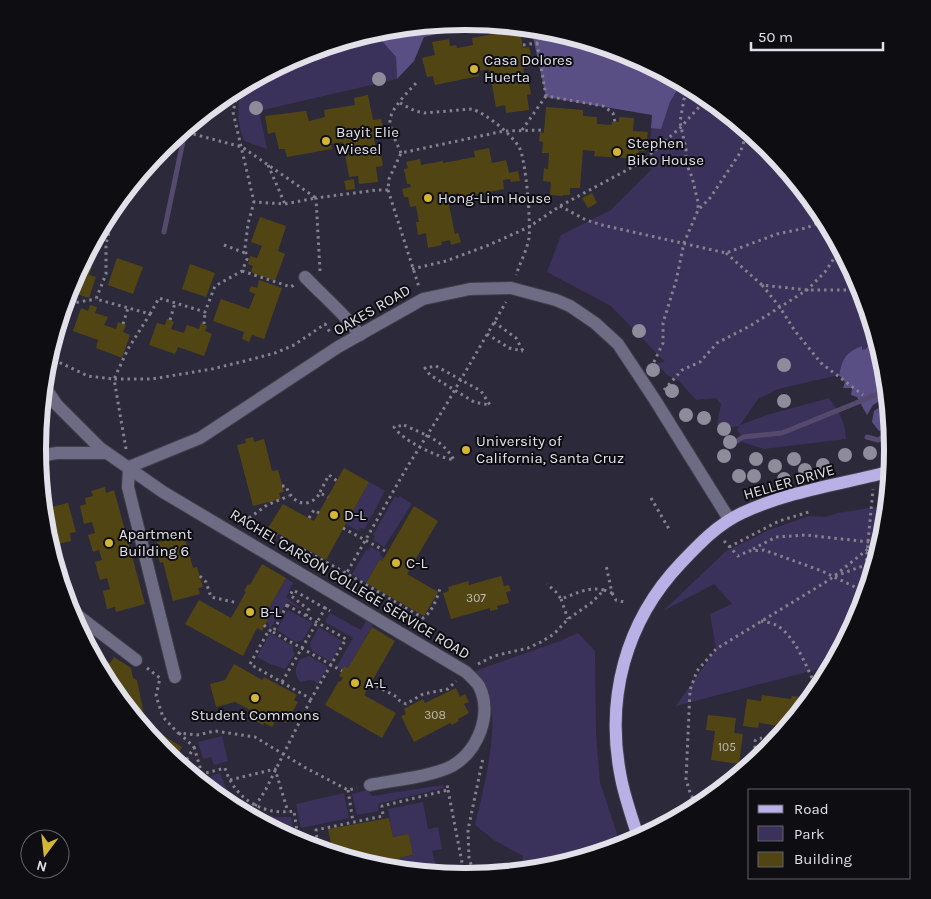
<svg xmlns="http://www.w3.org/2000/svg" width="931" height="899" font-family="Karla,sans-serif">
<rect width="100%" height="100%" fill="#25232f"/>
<circle fill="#2c293b" cx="466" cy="450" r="427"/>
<g fill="#3a325a">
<path d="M374,32L396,57L397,79L259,111L267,149L244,141C237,122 236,105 243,85L302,54Z"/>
<path d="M682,82L704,94L769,147L822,212L861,286L872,320L867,331L871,341L867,349L862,350V346C845,353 843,358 839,375L778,389L758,399L740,425L767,415L829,398C840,413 845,421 846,439L764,449L742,442L743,437L737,430L739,426L732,427L717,424L721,404L716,398L696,400L679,381L667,375L656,363L665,362L611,306L547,272L561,235L611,210L652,169L649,168L651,128H661L670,102Z"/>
<path d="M369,482L385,491L364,530L361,528L358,531L346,524Z"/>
<path d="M395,496L398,498L400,496L412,504L384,547L373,540L375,536L373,535Z"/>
<path d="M888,505L885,533L864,602L826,667L676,706L716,649L710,614L732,604L714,584L663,611L725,552L769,530L809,516L825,517L838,513Z"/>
<path d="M371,547L381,553L380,555L384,558L382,561L380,559L366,583L352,574L366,550L368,551Z"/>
<path d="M286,578L293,583L286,597L305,611L287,602L270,629L267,620L269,617L265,615Z"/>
<path d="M347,606L375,621L348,668L344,666L342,671L337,666L353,638L325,622L330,613L361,630L366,621Z"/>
<path d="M288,610L313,623L303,640L296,642L277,630Z"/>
<path d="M319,627L342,641L331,662L312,651L310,643Z"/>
<path d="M270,633L293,646V651L295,654L285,669L270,664L257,657Z"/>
<path d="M578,633L595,651L596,734L600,782L617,834V845L521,866L523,856L494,840L475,825C484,787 500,728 488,690C486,683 479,676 475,671L560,641Z"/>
<path d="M309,656L328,667L318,684C311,677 308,681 300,682C294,673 295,668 300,659Z"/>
<path d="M222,736L228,761L214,765L211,757L203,759L198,742Z"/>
<path d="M220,773L227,790L243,805L238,811C217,800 217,799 211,776Z"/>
<path d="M443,785L444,788L378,804L379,811L357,815L352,794L368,790L372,796Z"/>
<path d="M344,793L349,818L301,828L296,804Z"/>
<path d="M423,802L428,829L438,827L442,849L432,851L438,875L402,871L399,858L413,855L409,834L393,837L388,809Z"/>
<path d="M256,811L275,817H291L293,828L275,831L252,819Z"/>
</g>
<g fill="#5a4f85">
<path d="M466,21L485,23L424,37L414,61L397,79L396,57L374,32L382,29Z"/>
<path d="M531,28L549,30L630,54L682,82L670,102L661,129L651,128L652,115L546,97Z"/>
<path d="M870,314L886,366L891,421L889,426L879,431L872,422L874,411L881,406V400L873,405L867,415L857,397L851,395L852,388H843L845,382L839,375C843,358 845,353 862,346V350L866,349L871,341L867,331L863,328Z"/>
</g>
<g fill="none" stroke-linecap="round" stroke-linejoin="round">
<g stroke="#554a6e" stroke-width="5">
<path d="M164,232L186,127"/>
<path d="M867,437L878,440L892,432"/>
<path d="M734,443L743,437L782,433L888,390"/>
</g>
</g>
<g fill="#514613">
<path d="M502,25L516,26V29L520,28L523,48L529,47L531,55H528L530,67L523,68L526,83H529L531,94L527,95L529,110L506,113L505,105L496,107L489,69L478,71L479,76L435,85L433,76L427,77L422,58L435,55L432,42L449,39L450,46L456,45L457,48L473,45L472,38L503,32Z"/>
<path d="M368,95L373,120L381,119L383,127H379L381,138L374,139L378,156L381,155L383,166L376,167L378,182L359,184L358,176L349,177L343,142L331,144L332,149L287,157L285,149H279L275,132L268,134L265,116L306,111L309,121L325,117L324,110L355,105L354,98Z"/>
<path d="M546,107L583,110V116L597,117V124L611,125L612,122H619V117L634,118L633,131L648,132L645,151H639L638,159L594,156L595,151L583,150L580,188H570V195H563V196L550,195L551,182L543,181L544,168L548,169L549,153H542L543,142L539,141L540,132L544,133Z"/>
<path d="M489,148L492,163L506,160L509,173L518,171L520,181L511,182L510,179L503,180L504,189L460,198L459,193L447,195L455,234L458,233L461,242L451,245L450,240L441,242L442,245L428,248L426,233L418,235L416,222H419L416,206L410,207L408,197H404L402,189L411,187L410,184H407L404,169L408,168L406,162L420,159L421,165L443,161V163L475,157L474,151Z"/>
<path d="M354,179L355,189L346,190L344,181Z"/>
<path d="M592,193L597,203L588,208L582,198Z"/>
<path d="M260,217L286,226L278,251L285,254L275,281L251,272L253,266L248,264L250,256L257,258L262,246L251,242Z"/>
<path d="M117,258L143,267L133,294L108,285Z"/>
<path d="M84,264L92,267L89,275L96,277L89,298L68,291L79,269L82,270Z"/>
<path d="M190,264L215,273L206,297L182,289Z"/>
<path d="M259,280L282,288L264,339L252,335L249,342L242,339L244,332L213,321L221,299L249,309L255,294L249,291L250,289L251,286L257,288Z"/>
<path d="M90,305L97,307L95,313L108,317L104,325L116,329L118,322L126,325L123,332L130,335L122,358L96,348L98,340L73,331L81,308L88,311Z"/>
<path d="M167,319L174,322L171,329L184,333L187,325L199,329L201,323L207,326L205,331L212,334L204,356L178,347L175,354L149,345L157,323L165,325Z"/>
<path d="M253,437L254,442L264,439L272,471L278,470L284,492L279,493L281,499L253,506L237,445L246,443L245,439Z"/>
<path d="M344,468L369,482L326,560L268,528L283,504L314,521Z"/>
<path d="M105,487L106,493L114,490L145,604L116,612L115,607L107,609L103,591L110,589L107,578L100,580L95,562L102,560L99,550L93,552L88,535L95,533L92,522L84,524L80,506L86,504L85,498L93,496L91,491Z"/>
<path d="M68,503L76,532L70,533L71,541L53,545L52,539L48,540L45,533L43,509Z"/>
<path d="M414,506L438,521L407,574L438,592L424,616L366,583L380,559L382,561L384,558Z"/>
<path d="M173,532L175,538L184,535L193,568L197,567L203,587L198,588L200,594L173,601L163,562L160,563L157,555L160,554L157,542L168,540L166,534Z"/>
<path d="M262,564L286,578L265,615L269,617L262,631L257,628L243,656L185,624L199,600L231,618L246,592L244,591L248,584L250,585Z"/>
<path d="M501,576L504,586L509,585L511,591L506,592L509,603L497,606L498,609L490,611V608L451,619L443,593L449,591L448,587L468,581L469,585Z"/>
<path d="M372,627L395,641L364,695L396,713L382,738L325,705L339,681L340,682L343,678L339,676L344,666L348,668Z"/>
<path d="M89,650L110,663L114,657L131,668L133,678L137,680L146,725L182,747L174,761L162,752L109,687Z"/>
<path d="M234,664L262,680L264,677L297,695L294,700L298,702L286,723L277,718L272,727L264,723L263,725L256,721L257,718L249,713L250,710L235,702L216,707L210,684L225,680Z"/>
<path d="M456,688L460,697L465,694L469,702L464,704L469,713L458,719L459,721L452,725L450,723L414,742L401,716L406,714L404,709L423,699L425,703Z"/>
<path d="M762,695L791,699L792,696L807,698L806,707L792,723H788V727L759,723L758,728L743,726L747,699L761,701Z"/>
<path d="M708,715L736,718L734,733L743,734L739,764L711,760L715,731L706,730Z"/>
<path d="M742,774L729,785L727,777Z"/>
<path d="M389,818L393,837L409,834L413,855L399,858L402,871L382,869L333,855L328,829Z"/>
</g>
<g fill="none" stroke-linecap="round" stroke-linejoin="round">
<g stroke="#3f3e49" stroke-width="14">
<g id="minor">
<path d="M305,277C323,296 344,313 360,335"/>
<path d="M44,386L57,405L100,448L163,492L466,672C470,676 476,681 479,686C493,714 478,751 452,766C431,777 393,780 370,785"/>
<path d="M38,456L57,453H107"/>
<path d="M129,467L200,438L338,347L423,299L470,289L511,288L556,300L570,306L595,323L618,344L655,400L729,519"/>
<path d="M129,467L128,487L175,677"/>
<path d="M68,608L136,660"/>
</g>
</g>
<g stroke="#3f3e49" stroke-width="14">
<path id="major" d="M639,840C633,820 625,799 621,778C605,699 625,622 681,563C699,544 718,524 742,513C789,491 842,484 892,471"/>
</g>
<g stroke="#84828c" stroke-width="3" stroke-dasharray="2.5 4" stroke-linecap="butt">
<path d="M537,43L546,96L603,106L613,113L615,122"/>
<path d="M523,45L537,43L546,29"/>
<path d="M690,86L684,99L680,122L686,149V163L692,177L698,202V210"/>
<path d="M239,87L233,112L254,202"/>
<path d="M400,103L415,111L424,113L472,109C487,114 511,134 519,147C526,158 531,225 529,238C527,250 520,263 516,275"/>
<path d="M522,130L546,96"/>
<path d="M401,153C397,143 391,133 390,122C389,110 409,91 417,82"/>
<path d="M268,165L285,204"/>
<path d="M388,190L419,287"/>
<path d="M560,206L586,220L602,225L726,253L777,234L806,228L826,220"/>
<path d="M224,245L245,253"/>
<path d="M726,253L762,285L807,290H862"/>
<path d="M412,269L446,261L489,245L529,227L560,206L640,163L681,127L708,97"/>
<path d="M242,271L291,287L295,284"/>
<path d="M320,271L316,198L377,190H388L389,179L401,153L504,131L545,130"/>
<path d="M762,285L779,306L795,331L821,363L863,395"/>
<path d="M64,306L73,303L96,299"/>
<path d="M150,314L159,298L205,312L215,286L242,271L247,259L245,248L248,224L254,202L285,204L316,198L242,147L182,131"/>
<path d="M170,320L175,303"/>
<path d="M494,322L516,338L523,351"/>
<path d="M123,324L128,308"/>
<path d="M204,324L205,312"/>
<path d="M487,334L509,348L523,351"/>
<path d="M48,357L88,376L114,379L128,349L150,314L96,299L106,274V244L117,202"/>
<path d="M436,366L481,391L490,405L474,402L430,375L425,368Z"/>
<path d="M651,368L663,343V323L676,281L684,243L698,210L710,198L740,153L748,130"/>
<path d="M664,390L682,370L700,362L717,343L750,326L807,290L825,272L841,248"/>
<path d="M404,425C425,435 442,439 454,460C437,457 403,441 394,427Z"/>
<path d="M126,449L114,379H152L212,369L245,361L275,353L294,345L325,324L331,334"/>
<path d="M282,486H286C292,504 309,510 320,493L328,497"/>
<path d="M320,492L329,475L337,481"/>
<path d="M651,498L669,529"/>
<path d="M234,517L249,518L271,532L346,573L423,618C432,612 437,599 440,588"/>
<path d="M249,518L267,505L289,496"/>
<path d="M309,518L314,510L319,513"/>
<path d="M343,528L387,552"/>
<path d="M724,541L738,556L749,551L764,550L822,571L859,589L863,596"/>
<path d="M729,547L779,521L812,511"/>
<path d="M753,549L776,537L806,535L869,542"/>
<path d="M200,576L206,582L211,597L238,603"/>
<path d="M835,576L877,561"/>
<path d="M341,583L406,469L446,405L506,302"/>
<path d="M604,590L612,593L606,565"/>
<path d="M612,593L616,600L624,602"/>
<path d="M866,598L863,596L873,489"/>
<path d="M561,599L568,619"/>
<path d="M287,605L346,639L311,699L250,664L269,630L273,632Z"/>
<path d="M306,616L309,610L290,595L293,590L330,611"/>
<path d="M761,621C766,622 772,623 776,625C795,635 807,668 816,687"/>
<path d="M264,625L269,630"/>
<path d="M273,632L342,671"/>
<path d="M478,664L494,656L528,648L541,642L554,634L568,619L591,603L604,590C589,586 575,594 561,599L556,592L547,584"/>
<path d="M147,668L160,678L156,696L163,717L178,733L197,735L215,731L255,737L306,768L348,790L357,788"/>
<path d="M282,682L326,607"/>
<path d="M371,683L397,697L400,701L406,704L423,694L448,689L456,681"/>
<path d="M179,733L194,747L182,768"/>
<path d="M194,747L202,774L225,768C234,798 262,816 294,811L297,832L281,834"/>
<path d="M758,761C754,741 749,735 773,740L779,731L788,728"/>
<path d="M202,774L207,788"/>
<path d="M230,780L275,769L288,812"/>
<path d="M348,790L353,822"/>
<path d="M448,790L465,878"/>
<path d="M703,806L691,796L686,779L690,690L697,671L716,649L829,580L868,549L883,541"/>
<path d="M248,817L265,791L311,699"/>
<path d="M297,832L301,845"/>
<path d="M317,850L318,849L316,830L383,816L382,806L448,790L447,784"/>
<path d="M514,873L575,862"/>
<path d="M475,877L469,858L468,830L483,758"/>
</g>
<use href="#minor" stroke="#6e6b84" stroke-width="12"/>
<use href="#major" stroke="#b9b1e5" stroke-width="12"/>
</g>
<g fill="#8e8c9b">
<circle cx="379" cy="79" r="7"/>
<circle cx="256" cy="108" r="7"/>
<circle cx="639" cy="331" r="7"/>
<circle cx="784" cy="365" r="7"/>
<circle cx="653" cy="370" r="7"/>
<circle cx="672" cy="391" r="7"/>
<circle cx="784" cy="401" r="7"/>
<circle cx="686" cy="415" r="7"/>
<circle cx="704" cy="418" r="7"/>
<circle cx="724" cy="429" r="7"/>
<circle cx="730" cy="442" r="7"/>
<circle cx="870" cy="453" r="7"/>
<circle cx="845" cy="455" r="7"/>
<circle cx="724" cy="456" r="7"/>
<circle cx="756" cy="459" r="7"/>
<circle cx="794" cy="459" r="7"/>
<circle cx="823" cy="465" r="7"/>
<circle cx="775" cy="466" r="7"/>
<circle cx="805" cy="470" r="7"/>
<circle cx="739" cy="476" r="7"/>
<circle cx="754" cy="476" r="7"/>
<circle cx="784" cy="479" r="7"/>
</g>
<g fill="#d3b635" stroke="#0e0d12" stroke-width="2">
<circle cx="474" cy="69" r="5"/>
<circle cx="326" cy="141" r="5"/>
<circle cx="617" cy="152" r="5"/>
<circle cx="428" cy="198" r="5"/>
<circle cx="466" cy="450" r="5"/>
<circle cx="334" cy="515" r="5"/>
<circle cx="109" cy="543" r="5"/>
<circle cx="396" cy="563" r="5"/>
<circle cx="250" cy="612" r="5"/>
<circle cx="355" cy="683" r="5"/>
<circle cx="255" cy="698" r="5"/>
</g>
<g text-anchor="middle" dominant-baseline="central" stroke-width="4" stroke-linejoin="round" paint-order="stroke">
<g font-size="12" fill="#bebab4">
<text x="476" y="598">307</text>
<text x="435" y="715">308</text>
<text x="727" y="747">105</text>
</g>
<g font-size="15" fill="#e2e1e9" stroke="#0e0d12" text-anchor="start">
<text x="484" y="60">Casa Dolores<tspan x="484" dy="17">Huerta</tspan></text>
<text x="336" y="132">Bayit Elie<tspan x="336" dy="17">Wiesel</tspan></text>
<text x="627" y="143">Stephen<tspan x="627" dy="17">Biko House</tspan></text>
<text x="438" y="198">Hong-Lim House</text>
<text x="476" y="441">University of<tspan x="476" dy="17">California, Santa Cruz</tspan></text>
<text x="344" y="515">D-L</text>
<text x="119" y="534">Apartment<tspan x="119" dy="17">Building 6</tspan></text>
<text x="406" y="563">C-L</text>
<text x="260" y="612">B-L</text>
<text x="365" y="683">A-L</text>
<text x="255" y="715" text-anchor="middle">Student Commons</text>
</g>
<g font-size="15" fill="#e2e1e9" stroke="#0e0d12">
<text transform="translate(372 310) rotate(-30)">OAKES ROAD</text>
<text transform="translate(789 482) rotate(-16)">HELLER DRIVE</text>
<text transform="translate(350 584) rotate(31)">RACHEL CARSON COLLEGE SERVICE ROAD</text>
</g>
</g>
<path d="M0 0H931V899H0ZM46 449a419 419 0 1 1 838 0a419 419 0 1 1-838 0Z" fill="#0e0d12" fill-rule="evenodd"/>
<path fill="none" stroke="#e2e1e9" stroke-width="6" d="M46 449a419 419 0 1 1 838 0a419 419 0 1 1-838 0Z"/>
<rect x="748" y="789" width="162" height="90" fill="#0e0d12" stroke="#636268"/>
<rect x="758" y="805" width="25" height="8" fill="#b9b1e5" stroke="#636268"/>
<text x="794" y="814" font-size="15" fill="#e2e1e9">Road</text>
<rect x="758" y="826" width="25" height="15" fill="#3a325a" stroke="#636268"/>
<text x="794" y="839" font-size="15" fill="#e2e1e9">Park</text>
<rect x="758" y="852" width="25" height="15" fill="#514613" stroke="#636268"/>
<text x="794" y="864" font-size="15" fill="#e2e1e9">Building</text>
<g transform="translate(45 854) rotate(195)"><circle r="24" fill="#0e0d12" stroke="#636268"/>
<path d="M0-4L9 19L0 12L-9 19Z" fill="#d3b635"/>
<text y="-8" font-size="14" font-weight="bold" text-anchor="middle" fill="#e2e1e9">N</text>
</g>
<path d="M751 42v8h132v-8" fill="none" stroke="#e2e1e9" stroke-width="2.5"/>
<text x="758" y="42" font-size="15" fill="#e2e1e9" stroke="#0e0d12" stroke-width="4" paint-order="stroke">50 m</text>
</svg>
